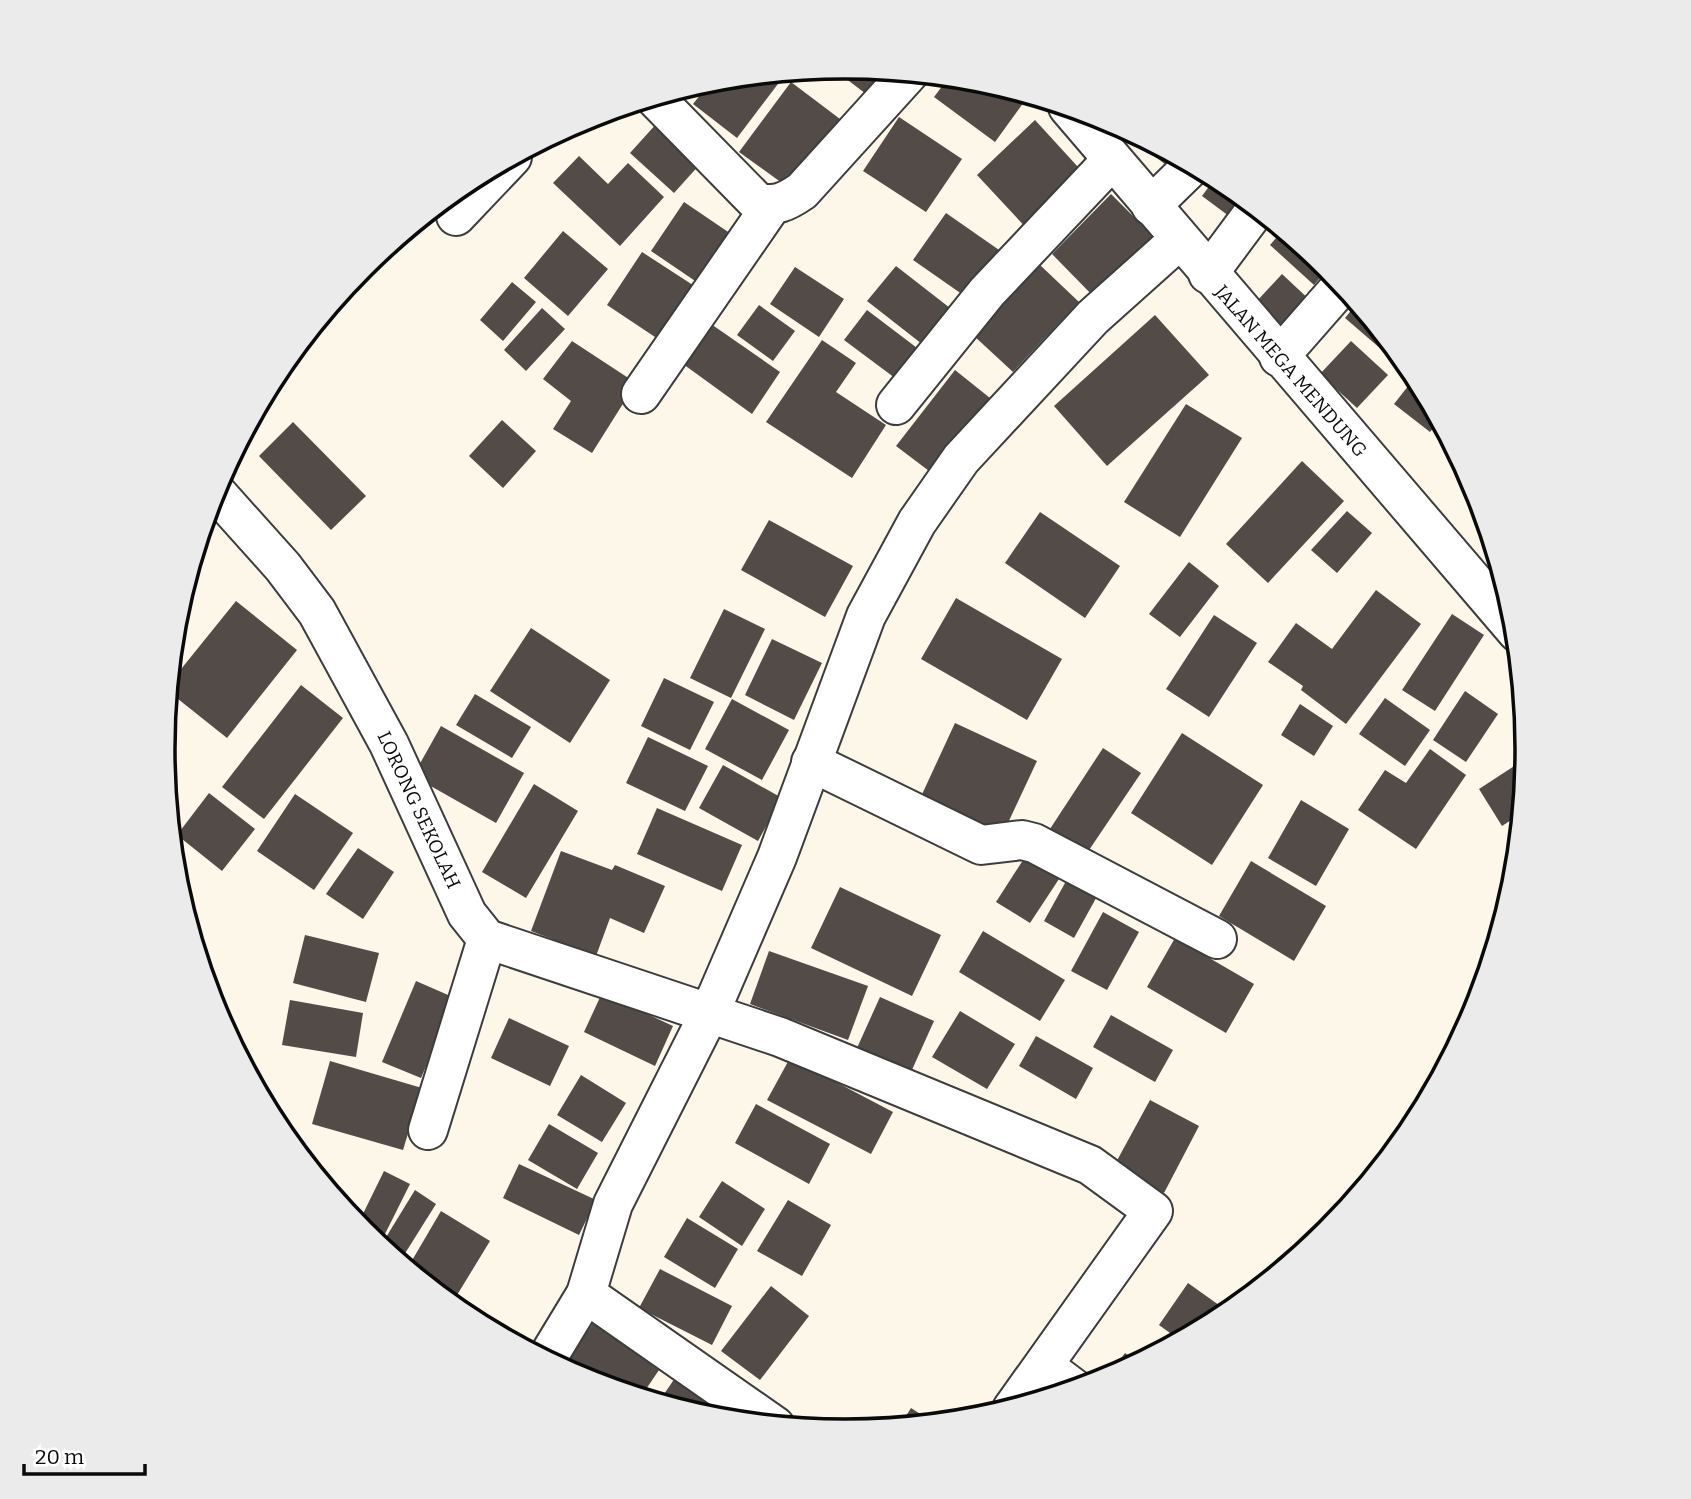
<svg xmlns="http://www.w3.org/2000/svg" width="1691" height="1499" font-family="Bitter,serif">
<rect width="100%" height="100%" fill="#fdf7e9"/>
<g fill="#524b48">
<path d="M846,67L890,71L870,97L832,68Z"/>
<path d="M787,72L737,138L693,104L712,80Z"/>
<path d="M949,77L979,80L1029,95L995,142L934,97Z"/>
<path d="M791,82L844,122L793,191L739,152Z"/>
<path d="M899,117L962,159L926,212L863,171Z"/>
<path d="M1035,120L1089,179L1031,233L977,175Z"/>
<path d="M658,122L702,162L674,193L630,153Z"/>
<path d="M1130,131L1179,157L1170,168L1127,135Z"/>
<path d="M579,156L608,184L628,163L664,197L620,246L553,183Z"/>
<path d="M1216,177L1251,203L1237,222L1202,196Z"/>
<path d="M1111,194L1159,242L1099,302L1052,254Z"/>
<path d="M684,202L740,240L707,289L651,251Z"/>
<path d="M946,213L1002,252L969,299L913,260Z"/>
<path d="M1283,230L1329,267L1314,285L1270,245Z"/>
<path d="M563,231L608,269L568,316L524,278Z"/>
<path d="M642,252L699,289L664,343L607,305Z"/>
<path d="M1040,265L1079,302L1013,372L973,335Z"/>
<path d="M896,266L959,315L931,351L867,301Z"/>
<path d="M795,267L844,299L819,337L770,304Z"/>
<path d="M1282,274L1313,303L1287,331L1256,302Z"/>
<path d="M512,282L536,302L503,341L480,320Z"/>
<path d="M1358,302L1401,355L1396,362L1345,318Z"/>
<path d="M759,305L795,331L773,361L737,335Z"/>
<path d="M542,308L565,329L526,371L504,350Z"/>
<path d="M867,310L925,354L903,384L844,340Z"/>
<path d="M1155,315L1209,375L1107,466L1054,406Z"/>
<path d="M711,324L780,372L752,414L683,364Z"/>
<path d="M822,340L856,363L836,392L886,425L852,478L766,422Z"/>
<path d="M572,341L636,383L592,453L553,429L571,401L543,379Z"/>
<path d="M1351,341L1388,375L1357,408L1320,374Z"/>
<path d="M955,370L995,402L937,477L896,446Z"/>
<path d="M1416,376L1440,420L1430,432L1394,404Z"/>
<path d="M1186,404L1242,438L1180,537L1124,502Z"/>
<path d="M502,420L536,451L503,488L469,456Z"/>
<path d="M293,422L366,496L331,530L259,456Z"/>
<path d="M1302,461L1344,501L1268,583L1226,544Z"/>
<path d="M1347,511L1372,533L1337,573L1311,550Z"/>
<path d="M1040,512L1120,566L1085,618L1005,563Z"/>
<path d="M769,520L853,566L825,617L741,570Z"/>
<path d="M1189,562L1219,586L1180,637L1149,614Z"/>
<path d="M1376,590L1421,624L1346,724L1301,690L1303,686L1268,662L1296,623L1332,649Z"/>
<path d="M956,598L1062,659L1027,720L921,659Z"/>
<path d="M236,601L297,650L227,738L168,691L169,684Z"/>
<path d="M724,609L765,629L731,698L690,678Z"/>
<path d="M1452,614L1484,635L1435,711L1402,690Z"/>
<path d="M1214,615L1257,643L1209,717L1166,689Z"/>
<path d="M531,628L610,680L570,743L490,691Z"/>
<path d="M772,639L822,663L794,720L745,695Z"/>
<path d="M664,678L714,702L690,750L641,726Z"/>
<path d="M301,685L343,718L264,819L222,787Z"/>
<path d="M1465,691L1498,714L1466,762L1433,740Z"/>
<path d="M475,694L531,727L512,758L456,725Z"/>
<path d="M1385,698L1430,730L1405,766L1359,734Z"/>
<path d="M732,699L789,730L762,780L705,749Z"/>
<path d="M1300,704L1333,726L1314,756L1281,735Z"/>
<path d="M955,723L1037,761L1000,840L918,803Z"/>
<path d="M441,726L524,773L496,823L413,776Z"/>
<path d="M1182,733L1263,785L1212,865L1131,813Z"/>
<path d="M648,737L708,766L685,811L626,783Z"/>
<path d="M1103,748L1141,773L1085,856L1048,832Z"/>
<path d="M1430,749L1466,775L1416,849L1358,810L1385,770L1406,783Z"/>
<path d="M1528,757L1522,813L1502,826L1479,789Z"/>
<path d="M723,765L782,798L758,841L699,808Z"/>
<path d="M165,779L176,785L167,799V791Z"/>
<path d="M534,784L578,811L526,898L482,872Z"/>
<path d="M209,793L255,829L222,871L177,835Z"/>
<path d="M295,794L353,833L314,890L257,851Z"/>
<path d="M1301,800L1349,829L1316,886L1268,858Z"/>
<path d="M657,808L742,845L722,891L637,854Z"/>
<path d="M358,848L394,872L363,919L326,894Z"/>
<path d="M561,851L612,870L615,865L665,886L644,933L610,918L596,956L531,931Z"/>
<path d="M1025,857L1059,879L1030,923L996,902Z"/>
<path d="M1251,861L1326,906L1294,961L1219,916Z"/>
<path d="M1070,874L1100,891L1074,938L1044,921Z"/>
<path d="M840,887L941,935L912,996L811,948Z"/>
<path d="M1103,912L1139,932L1107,990L1071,971Z"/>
<path d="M983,931L1065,980L1040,1021L959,972Z"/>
<path d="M305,935L379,953L366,1002L293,983Z"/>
<path d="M1175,938L1254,984L1226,1033L1147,987Z"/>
<path d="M769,951L868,986L848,1040L750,1004Z"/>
<path d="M416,981L455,998L421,1078L382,1062Z"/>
<path d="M602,993L673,1026L655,1066L584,1032Z"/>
<path d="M880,997L934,1021L911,1072L857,1048Z"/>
<path d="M290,1000L363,1013L356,1057L282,1045Z"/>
<path d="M960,1011L1015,1044L987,1089L932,1057Z"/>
<path d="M1111,1015L1173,1050L1155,1082L1093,1047Z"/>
<path d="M509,1018L569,1046L550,1086L491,1058Z"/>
<path d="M1036,1036L1093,1068L1076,1099L1019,1066Z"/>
<path d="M1456,1047L1457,1048L1444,1072L1439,1068Z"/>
<path d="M790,1058L893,1112L871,1154L767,1100Z"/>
<path d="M330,1061L422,1088L403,1150L312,1124Z"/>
<path d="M581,1075L626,1103L602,1142L557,1115Z"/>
<path d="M1150,1100L1199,1126L1164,1193L1114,1166Z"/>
<path d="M756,1104L830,1144L809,1184L735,1143Z"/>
<path d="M549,1124L598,1153L577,1189L528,1160Z"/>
<path d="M519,1164L596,1200L579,1235L503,1198Z"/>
<path d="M384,1171L410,1184L381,1242L366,1235L357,1226Z"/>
<path d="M722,1181L765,1209L742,1246L699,1217Z"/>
<path d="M415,1190L436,1204L399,1263L380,1247Z"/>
<path d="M788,1200L831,1225L802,1276L757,1251Z"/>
<path d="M441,1211L490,1241L454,1300L407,1269Z"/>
<path d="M687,1218L738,1249L715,1288L664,1257Z"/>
<path d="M660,1269L732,1306L712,1345L639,1308Z"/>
<path d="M1188,1283L1230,1313L1181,1341L1159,1325Z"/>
<path d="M771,1286L809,1316L760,1380L721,1351Z"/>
<path d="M593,1323L659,1370L640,1398L584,1380L562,1369Z"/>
<path d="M1125,1353L1139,1363L1105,1381Z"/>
<path d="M675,1378L742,1422L712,1419L658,1403Z"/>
<path d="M911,1408L936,1424L899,1427Z"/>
</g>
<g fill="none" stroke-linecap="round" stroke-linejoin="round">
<g stroke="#3d3d3d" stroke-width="42">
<g id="minor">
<path d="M654,97L757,202C776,207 786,202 802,191L909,73"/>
<path d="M1068,107L1517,632"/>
<path d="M1151,206L1193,165"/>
<path d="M456,216L512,157"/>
<path d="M1208,274L1257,208"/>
<path d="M1279,357L1343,284"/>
<path d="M641,394L771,206"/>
<path d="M896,405L987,292L1112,160"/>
<path d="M214,490L283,567L317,612L389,744L467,914L487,939L780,1037L1090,1165L1153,1211L1012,1409"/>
<path d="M811,762L981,845L1022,840L1034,843L1217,939"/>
<path d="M428,1130L487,939"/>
<path d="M586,1294L775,1426"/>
<path d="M546,1360L586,1294L613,1204L710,1012L777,857L866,616L917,522L961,459L1093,317L1179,240"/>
<path d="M1044,1366L1076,1390"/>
</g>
</g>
<use href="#minor" stroke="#fff" stroke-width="38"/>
</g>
<g text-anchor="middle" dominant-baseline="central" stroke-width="7" stroke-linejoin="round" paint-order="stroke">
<g font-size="19" fill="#0a0a0a" stroke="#fff">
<text transform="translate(1291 371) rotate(49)">JALAN MEGA MENDUNG</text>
<text transform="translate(419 810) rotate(65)">LORONG SEKOLAH</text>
</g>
</g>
<path d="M0 0H1691V1499H0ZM175 749a670 670 0 1 1 1340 0a670 670 0 1 1-1340 0Z" fill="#ebebeb" fill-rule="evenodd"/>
<path fill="none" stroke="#0a0a0a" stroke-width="3.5" d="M175 749a670 670 0 1 1 1340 0a670 670 0 1 1-1340 0Z"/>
<path d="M24 1464v10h121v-10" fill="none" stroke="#0a0a0a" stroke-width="3.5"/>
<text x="35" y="1464" font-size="21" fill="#0a0a0a" stroke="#ffffff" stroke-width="5" paint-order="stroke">20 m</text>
</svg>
